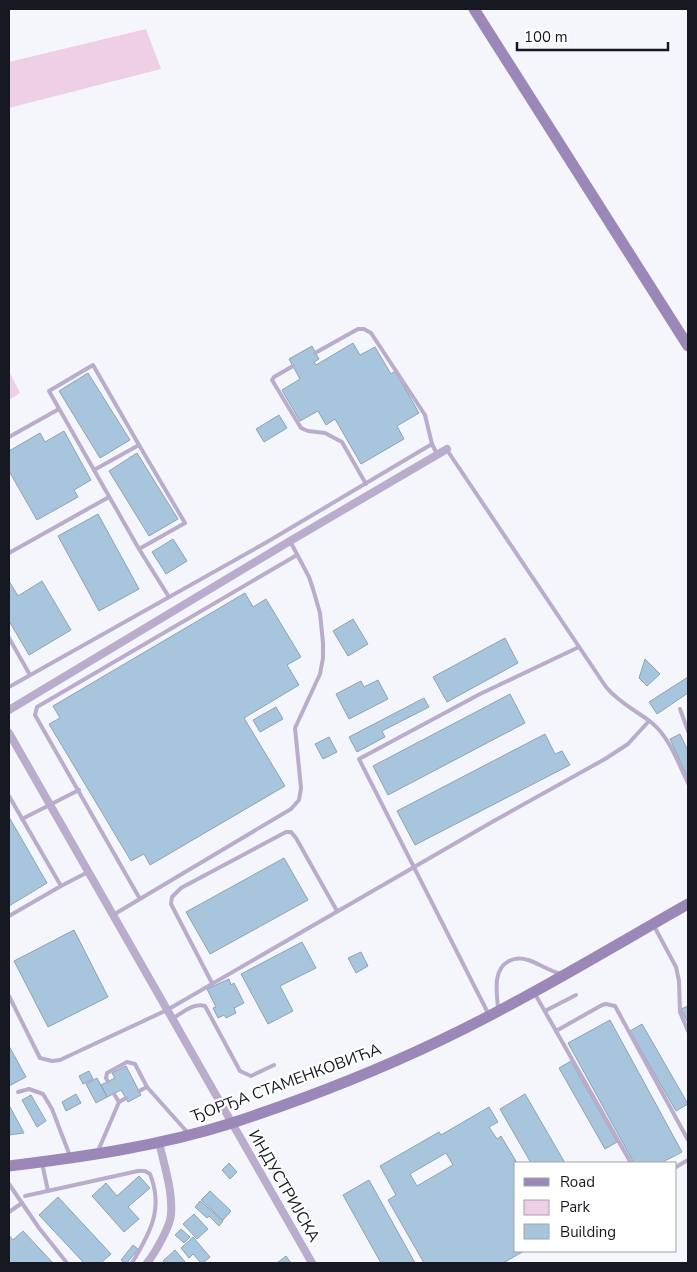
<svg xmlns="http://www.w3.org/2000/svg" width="697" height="1272" font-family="'Nunito Sans',sans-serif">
<rect width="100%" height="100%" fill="#f4f6fb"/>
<g fill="#eecfe6">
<path d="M146,29L161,69L9,108V62Z"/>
<path d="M9,371L20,393L9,400Z"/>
</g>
<g fill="#a7c6dd" stroke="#8da3b3" fill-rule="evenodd">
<path d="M353,343L360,355L375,347L391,374L395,371L419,413L397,426L404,439L361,464L335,419L326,425L318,411L300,421L282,390L300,379L289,359L312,346L319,359L314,362L316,365Z"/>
<path d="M88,373L130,440L100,458L59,391Z"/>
<path d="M279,415L287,428L264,442L256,429Z"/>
<path d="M64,431L91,480L74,490L78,497L37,520L9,471V451L40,433L45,442Z"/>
<path d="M137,453L178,519L149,536L109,471Z"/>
<path d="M98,514L139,589L99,611L58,536Z"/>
<path d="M173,539L187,561L166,574L152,552Z"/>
<path d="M9,581L18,596L42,581L71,630L29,655L9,621Z"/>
<path d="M245,593L253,607L266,599L301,657L287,665L299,685L244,718L285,786L150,865L144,854L131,861L49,724L60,718L53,706Z"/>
<path d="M353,619L368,644L348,656L333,631Z"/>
<path d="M505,638L518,663L447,702L433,677Z"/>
<path d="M645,659L660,674L647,686L639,678Z"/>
<path d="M688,677V693L657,714L649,702Z"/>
<path d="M378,680L388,699L349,719L336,694L361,681L364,687Z"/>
<path d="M510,694L525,723L388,795L373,766Z"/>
<path d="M424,698L429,707L382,731L385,737L357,752L349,737Z"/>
<path d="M276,707L283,719L260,732L253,720Z"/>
<path d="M545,734L555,754L562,751L570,765L415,845L397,811Z"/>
<path d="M680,734L688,751V778L670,739Z"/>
<path d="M329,737L337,752L323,759L315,744Z"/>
<path d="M9,817L47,883L9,906Z"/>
<path d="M284,858L308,900L210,954L186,912Z"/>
<path d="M74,930L108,997L48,1027L14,961Z"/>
<path d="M302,942L316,968L280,986L293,1011L268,1024L241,974Z"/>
<path d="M361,952L368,966L356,973L348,958Z"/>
<path d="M229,979L231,985L234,983L244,1003L234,1008L236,1013L226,1018L224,1015L218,1018L213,1008L216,1007L207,989Z"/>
<path d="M688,1006V1023L681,1009Z"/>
<path d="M610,1020L682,1152L661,1163H634L568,1043Z"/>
<path d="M642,1024L688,1104L676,1111L630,1031Z"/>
<path d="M9,1046L26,1077L9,1086Z"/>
<path d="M571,1061L617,1142L605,1149L559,1068Z"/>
<path d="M126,1066L141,1095L128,1102L121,1090L107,1097L101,1085L115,1078L112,1073Z"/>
<path d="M89,1071L93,1079L83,1084L79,1076Z"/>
<path d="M97,1078L107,1097L96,1103L86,1084Z"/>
<path d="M76,1094L81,1103L66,1111L62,1102Z"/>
<path d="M525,1094L565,1163H531L500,1109Z"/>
<path d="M31,1095L46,1121L37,1127L22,1100Z"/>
<path d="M9,1105L24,1133L9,1135Z"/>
<path d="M489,1107L498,1122L489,1127L497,1139L501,1136L517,1163L516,1251H524L503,1263H424L388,1200L396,1195L380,1166L439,1132L441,1135ZM446,1153L453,1165L417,1186L410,1174Z"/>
<path d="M229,1163L237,1172L230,1179L222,1170Z"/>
<path d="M139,1176L150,1188L128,1207L139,1219L124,1232L92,1196L106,1183L117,1196Z"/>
<path d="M369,1180L415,1263H381L343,1195Z"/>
<path d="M210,1191L231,1211L223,1220L201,1200Z"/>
<path d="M58,1197L111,1254L102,1262L103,1263H84L39,1215Z"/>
<path d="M200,1201L223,1221L219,1226L209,1216L207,1218L195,1207Z"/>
<path d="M194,1214L208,1229L197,1239L183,1224Z"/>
<path d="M181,1229L190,1237L184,1243L175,1235Z"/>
<path d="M23,1231L53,1263H9V1235L13,1240Z"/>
<path d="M193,1237L210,1257L203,1263H201L193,1254L189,1258L181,1248Z"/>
<path d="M133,1245L138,1249L127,1263H125L121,1260Z"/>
<path d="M175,1250L186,1263H165L163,1261Z"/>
<path d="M286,1256L291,1263H277Z"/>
</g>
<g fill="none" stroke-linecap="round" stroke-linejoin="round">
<g stroke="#b9accd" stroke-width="4">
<path d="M315,353L358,329H364L371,333L425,415L432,444"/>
<path d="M293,366L274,377L272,380L301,428L308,431L325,433L342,442L366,484"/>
<path d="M9,437L59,409"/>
<path d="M447,450L606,687C619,703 637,711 652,723C670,738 678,763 688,783"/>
<path d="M94,470L49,391L93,365L139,445"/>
<path d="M139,549L94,470L139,445L185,523L139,549L169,597"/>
<path d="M9,553L109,497"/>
<path d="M9,638L30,675"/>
<path d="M9,687L267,542L432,444L437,454"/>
<path d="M680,709L688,731"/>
<path d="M9,796L61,886L88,872"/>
<path d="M22,819L79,790"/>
<path d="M140,899L35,715L37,707L297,555"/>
<path d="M113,915L291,809L299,800L301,788L295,728L320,674L323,658V643L320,613L313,589L309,577L290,541"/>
<path d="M9,916L61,886"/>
<path d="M654,926L676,967L679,981L680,1012L688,1031"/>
<path d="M212,983L171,904L172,897L181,888L286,832H291L296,838L337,911"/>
<path d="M535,994L631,1163"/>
<path d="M9,996L40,1058L52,1061L60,1060L167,1010L492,822L605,759L628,744L649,721"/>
<path d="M498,1008C497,993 492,970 509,961C515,958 522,958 528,960C540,964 549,971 561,974"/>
<path d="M545,1011L576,995"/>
<path d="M489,1015L359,759L480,694L579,647"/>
<path d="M172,1019C182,1013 194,1002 205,1006L240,1071L251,1076L274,1065"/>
<path d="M556,1031L602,1005L606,1004L615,1006L688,1140"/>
<path d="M108,1082L106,1078L107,1073L127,1062L135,1064L147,1087L188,1133"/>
<path d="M139,1091L147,1087"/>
<path d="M18,1092L29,1089L43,1094L52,1109L70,1156"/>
<path d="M119,1102L126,1098"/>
<path d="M98,1151L119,1102L114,1094"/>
<path d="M42,1163L48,1191"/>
<path d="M676,1167L688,1160"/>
<path d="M9,1184L39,1228L67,1263"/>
<path d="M25,1196L138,1171H145L150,1174C164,1209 150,1233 132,1263"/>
<path d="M9,1212L22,1203"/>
</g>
<g stroke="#b9accd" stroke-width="8">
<path d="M9,710L290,541L447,449"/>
<path d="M9,733L312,1263"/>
<path d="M147,1263C155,1253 170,1227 171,1215C173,1191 164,1165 159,1142"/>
</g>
<g stroke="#9c88b8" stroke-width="11">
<path d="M474,9L688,346"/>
<path d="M9,1166C83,1157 160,1146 232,1123C302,1100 372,1073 439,1041C523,1001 607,950 688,904"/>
</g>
</g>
<g text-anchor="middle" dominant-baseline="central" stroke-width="4.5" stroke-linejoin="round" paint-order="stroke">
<g font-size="16" fill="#151820" stroke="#fff">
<text transform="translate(286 1083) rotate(-20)">ЂОРЂА СТАМЕНКОВИЋА</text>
<text transform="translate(284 1186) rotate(60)">ИНДУСТРИЈСКА</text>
</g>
</g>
<rect width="697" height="1272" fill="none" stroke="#151820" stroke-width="20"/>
<rect x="514" y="1162" width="162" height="90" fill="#ffffff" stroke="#a1a3a6"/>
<rect x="524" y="1178" width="25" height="8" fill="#9c88b8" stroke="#a1a3a6"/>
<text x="560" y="1187" font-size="15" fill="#151820">Road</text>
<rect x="524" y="1200" width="25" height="15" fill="#eecfe6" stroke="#a1a3a6"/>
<text x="560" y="1212" font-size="15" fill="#151820">Park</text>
<rect x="524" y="1224" width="25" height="15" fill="#a7c6dd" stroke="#a1a3a6"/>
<text x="560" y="1237" font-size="15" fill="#151820">Building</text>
<path d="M517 42v8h151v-8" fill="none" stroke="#151820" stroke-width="2.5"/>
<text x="524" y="42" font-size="15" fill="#151820" stroke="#ffffff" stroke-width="4" paint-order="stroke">100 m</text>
</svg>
